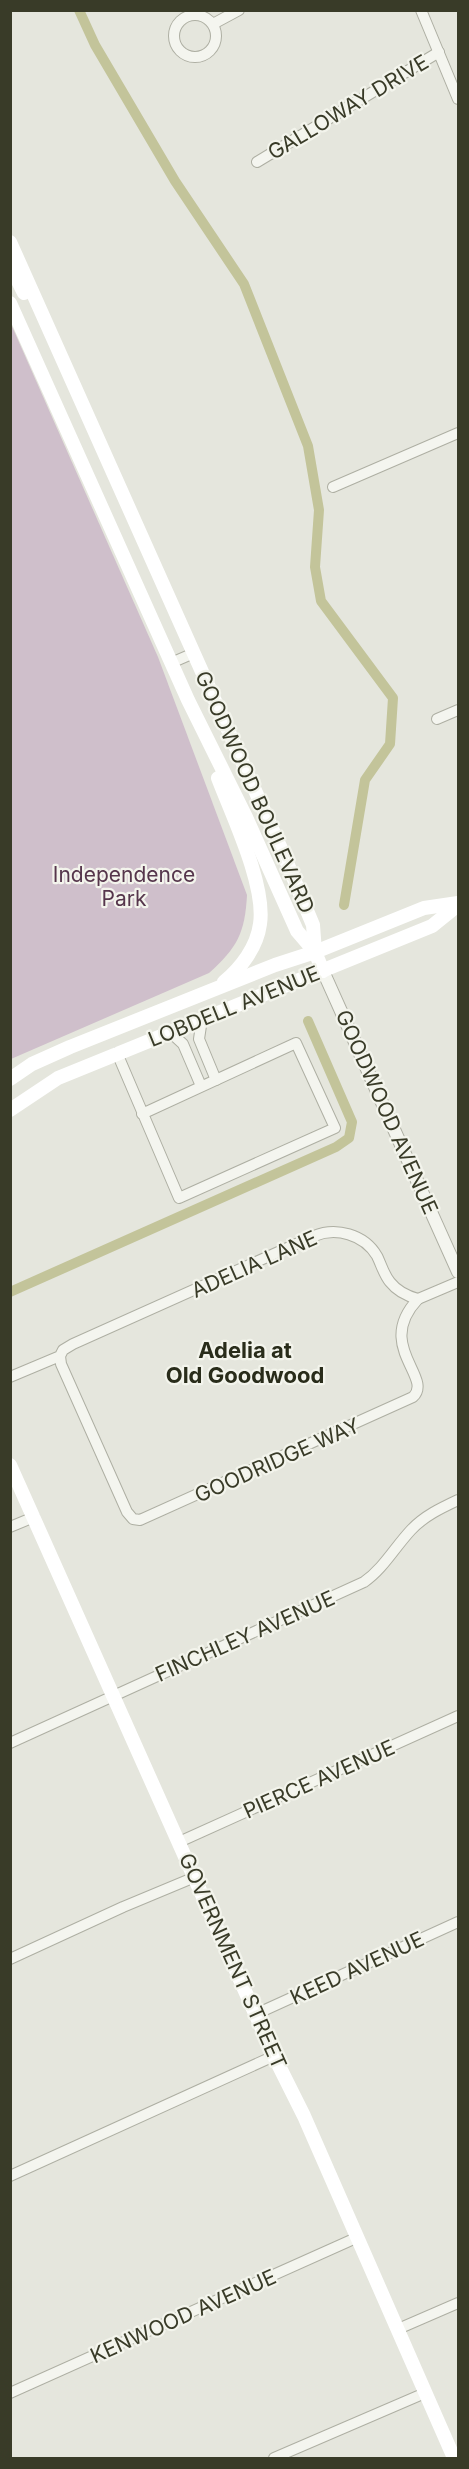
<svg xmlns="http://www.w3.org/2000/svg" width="469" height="2469" font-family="Inter,sans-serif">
<rect width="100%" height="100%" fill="#e5e6dd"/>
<path fill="#cfbfcb" d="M11,324L158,657L247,895C245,933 237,948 209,973L11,1059Z"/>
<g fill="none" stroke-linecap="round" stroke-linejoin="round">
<g stroke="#c3c49a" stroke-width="10">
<path d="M79,10L95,45L175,181L244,284L308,446L319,510L315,567L321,601L393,698L390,744L365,780L344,905"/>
<path d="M10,1292L336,1147L349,1138L352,1122L308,1021"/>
</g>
<g stroke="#aeafa3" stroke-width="12">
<g id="minor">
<path d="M421,10L458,99"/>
<circle cx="195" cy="36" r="21"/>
<path d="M213,24L239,10"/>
<path d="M257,162L439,52"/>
<path d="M333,487L458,433"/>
<path d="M171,663L194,653"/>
<path d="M437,719L458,710"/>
<path d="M202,1019L199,1039L216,1080"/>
<path d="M170,1032L183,1044L201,1086"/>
<path d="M117,1053L179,1198L335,1128L296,1043L142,1114"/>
<path d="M418,1299L458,1282"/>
<path d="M10,1377L60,1356L63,1350L73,1344L314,1236C336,1227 364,1234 377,1256C381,1264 384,1275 390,1282C397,1291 407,1296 418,1299C374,1346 434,1377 413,1397L140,1520L133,1519L127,1512L61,1364L60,1356"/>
<path d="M10,1527L34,1517"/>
<path d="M10,1743L364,1582C383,1569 395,1547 411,1530C424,1516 441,1508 458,1500"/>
<path d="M179,1842L458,1716"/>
<path d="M10,1959L123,1907L195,1877"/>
<path d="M256,2014L458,1922"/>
<path d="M10,2176L274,2056"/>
<path d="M398,2329L458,2303"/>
<path d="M10,2393L356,2238"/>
<path d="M274,2458L425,2393"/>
</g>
</g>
<g stroke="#aeafa3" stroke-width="14">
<path id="tertiary" d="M323,971L458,1272"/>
</g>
<use href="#minor" stroke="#f4f5ef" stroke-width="10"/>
<use href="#tertiary" stroke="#f4f5ef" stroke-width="12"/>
<g stroke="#fff" stroke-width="14">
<path d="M10,242L283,853L313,925L315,952"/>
<path d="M10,265L24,293"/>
<path d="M10,303L188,700L246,817L297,931L315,952L323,971"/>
<path d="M218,778C232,815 266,885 260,924C257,947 241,968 224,982"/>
<path d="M10,1079L32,1064L70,1047L275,965L315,952L424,908L458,903"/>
<path d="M10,1110L58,1078L432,926L458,905"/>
<path d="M10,1465L274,2056L304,2116L454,2458"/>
</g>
</g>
<g text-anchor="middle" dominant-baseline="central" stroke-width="4.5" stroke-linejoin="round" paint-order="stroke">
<g font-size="21" fill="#393b28" stroke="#f3f4ec">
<text transform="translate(348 107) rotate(-31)">GALLOWAY DRIVE</text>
<text transform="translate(255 792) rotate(66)">GOODWOOD BOULEVARD</text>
<text transform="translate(234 1006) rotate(-22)">LOBDELL AVENUE</text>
<text transform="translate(387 1112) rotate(66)">GOODWOOD AVENUE</text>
<text transform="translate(254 1264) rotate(-24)">ADELIA LANE</text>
<text transform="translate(277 1460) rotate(-24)">GOODRIDGE WAY</text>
<text transform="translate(245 1636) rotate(-24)">FINCHLEY AVENUE</text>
<text transform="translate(319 1779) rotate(-24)">PIERCE AVENUE</text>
<text transform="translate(233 1961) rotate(66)">GOVERNMENT STREET</text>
<text transform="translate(357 1968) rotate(-25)">KEED AVENUE</text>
<text transform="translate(183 2316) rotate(-24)">KENWOOD AVENUE</text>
</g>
<g font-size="21" fill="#56364c" stroke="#f3f4ec">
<text x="124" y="874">Independence<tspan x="124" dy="24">Park</tspan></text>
</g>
<g font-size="22" font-weight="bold" fill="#292c1a" stroke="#f3f4ec">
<text x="245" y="1350">Adelia at<tspan x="245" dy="25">Old Goodwood</tspan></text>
</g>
</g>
<rect width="469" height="2469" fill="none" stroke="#393b28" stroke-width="24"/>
</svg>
